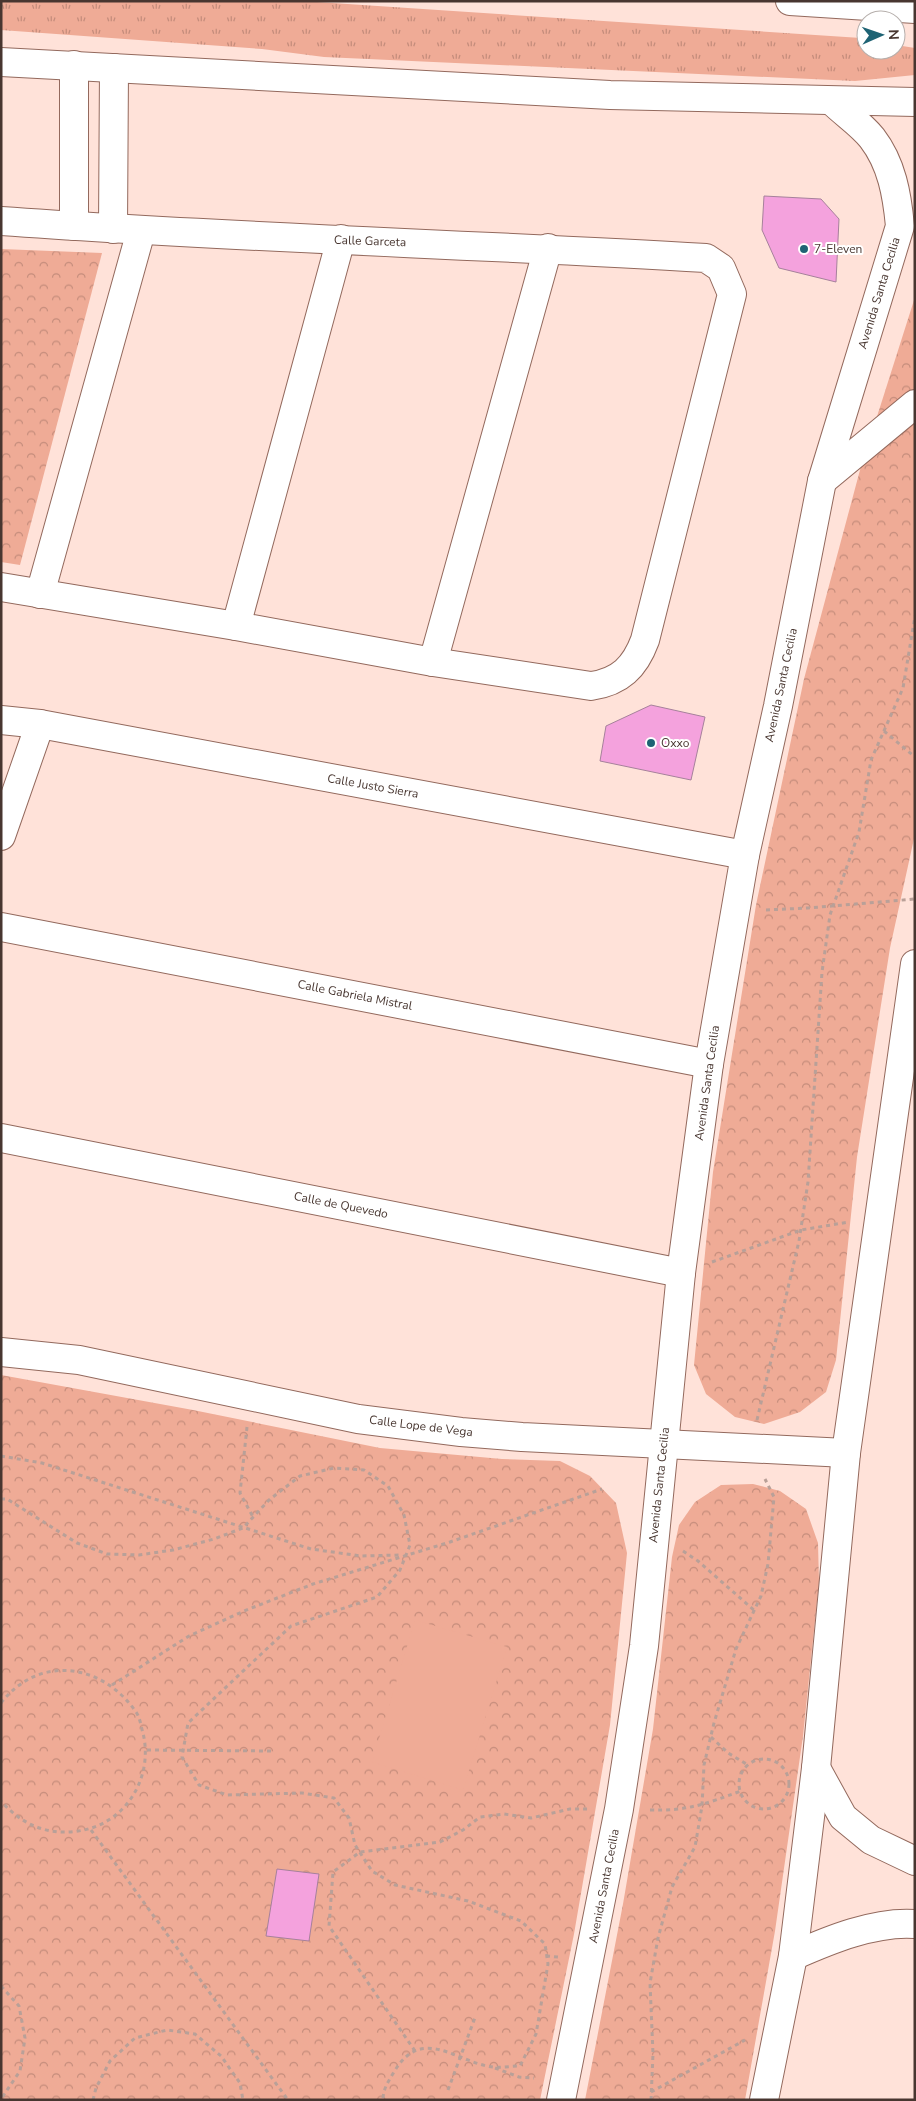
<svg xmlns="http://www.w3.org/2000/svg" width="916" height="2101" font-family="'Nunito Sans',sans-serif">
<defs>
<pattern id="grass-tufts" width="24" height="20" patternUnits="userSpaceOnUse" patternTransform="scale(1.25)"><rect width="24" height="20" fill="#efab96"/><path d="M3 7l-1-3M5 7V3M7 7l1-3M15 17l-1-3M17 17v-4M19 17l1-3" fill="none" stroke="#c48c7b"/></pattern>
<pattern id="park-crowns" width="20" height="18" patternUnits="userSpaceOnUse" patternTransform="scale(1.25)"><rect width="20" height="18" fill="#efab96"/><path d="M2 6a3 3 0 1 1 6 0M12 15a3 3 0 1 1 6 0" fill="none" stroke="#c48c7b"/></pattern>
</defs>
<rect width="100%" height="100%" fill="#ffe2d9"/>
<path fill="url(#grass-tufts)" d="M1,1H302L861,38L866,39V50H896V45L915,48V75L855,81L324,57L262,49L1,30Z"/>
<g fill="url(#park-crowns)">
<path d="M1,249L102,253L20,565L1,562Z"/>
<path d="M915,297V834L890,948L857,1157L836,1360L826,1392L800,1412L764,1424L735,1417L706,1394L694,1365L713,1172L756,905L804,679L860,470Z"/>
<path d="M1,1375L193,1410L380,1448L502,1459L560,1461L590,1476L616,1503L627,1553L610,1725L574,1934L540,2100H1Z"/>
<path d="M753,1484L780,1491L806,1509L818,1543L819,1582L803,1736L775,1931L745,2100H585L623,1904L653,1729L672,1557L679,1525L695,1502L721,1485Z"/>
</g>
<path fill="#efab96" d="M415,1620L507,1647L463,1790L372,1762Z"/>
<g fill="#f4a2dd" stroke="#a6819b">
<path d="M764,196L821,199L839,219L836,282L779,268L762,230Z"/>
<path d="M651,705L705,717L691,780L600,761L606,726Z"/>
<path d="M277,1869L319,1874L309,1941L266,1936Z"/>
</g>
<g fill="none" stroke-linecap="round" stroke-linejoin="round">
<g stroke="#93695d" stroke-width="30">
<g id="minor">
<path d="M790,1L915,9"/>
<path d="M1,62L610,95L915,102"/>
<path d="M1,221C236,238 471,244 706,258L721,268L732,294L645,640C635,667 620,682 591,686L433,662L236,626L1,587"/>
<path d="M74,226V65"/>
<path d="M113,229L114,68"/>
<path d="M822,481L915,404"/>
<path d="M40,594L141,231"/>
<path d="M236,626L341,239"/>
<path d="M433,662L548,248"/>
<path d="M1,720L40,724L745,855"/>
<path d="M1,836L40,724"/>
<path d="M1,927L709,1064"/>
<path d="M1,1138L681,1273"/>
<path d="M1,1352L79,1360L358,1419L461,1432L522,1437L846,1453"/>
<path d="M816,1768L843,1817L871,1840L915,1861"/>
<path d="M793,1956C829,1940 875,1921 915,1924"/>
<path d="M561,2100L619,1809L644,1646L681,1273L709,1064L745,855L778,706L822,481L900,226C897,195 892,164 872,138C861,124 844,113 832,101"/>
<path d="M764,2100L793,1956L816,1768L846,1453L915,964"/>
</g>
</g>
<g stroke="#b9a098" stroke-width="3" stroke-dasharray="4 4" stroke-linecap="butt">
<path d="M884,731L915,757"/>
<path d="M766,910L808,908L915,899"/>
<path d="M712,1262L801,1230L849,1222"/>
<path d="M757,1420L799,1241L808,1182L822,972L830,915L859,832L871,760L903,688L915,616"/>
<path d="M247,1427L240,1493L253,1517"/>
<path d="M1,1456L42,1463L311,1549L361,1556L400,1555"/>
<path d="M1,1499H7L77,1543L107,1554L139,1555L173,1550L214,1539L243,1528L269,1500L300,1476L334,1468L364,1470L388,1486L404,1515L410,1545L400,1570L377,1597L291,1626L188,1723L182,1757L199,1785L227,1795L302,1793L334,1798L349,1818L355,1845L372,1871L395,1885L468,1901L521,1921L545,1944L548,1964L536,2034L520,2066C511,2066 501,2068 493,2067C457,2063 422,2024 394,2072C388,2082 383,2089 383,2100"/>
<path d="M683,1551L698,1561L755,1611"/>
<path d="M112,1685L189,1636L244,1611L313,1584L450,1542L602,1489"/>
<path d="M1,1703C39,1654 102,1663 136,1712C140,1717 141,1727 143,1733C154,1778 125,1825 78,1831C47,1836 21,1824 1,1801"/>
<path d="M711,1737L728,1753L748,1765"/>
<path d="M147,1750L271,1751"/>
<circle cx="764" cy="1784" r="25"/>
<path d="M650,1810C688,1811 705,1804 741,1791"/>
<path d="M91,1830L288,2100"/>
<path d="M546,1956L558,1957"/>
<path d="M1,1986L19,2006L25,2038L20,2071L1,2099"/>
<path d="M415,2051L329,1926L333,1872L360,1852L440,1842L463,1830L480,1817L504,1814L531,1818L570,1809H588"/>
<path d="M495,2068L519,2077L534,2078"/>
<path d="M448,2090L476,2015"/>
<path d="M651,2092L745,2040"/>
<path d="M93,2100L96,2088L110,2061L135,2038L167,2030L195,2034L221,2056L240,2083L243,2100"/>
<path d="M651,2100L653,2054L650,1983L658,1938L672,1887L695,1847L702,1806L704,1765L714,1723L736,1649L761,1596L768,1564L774,1497L765,1479"/>
</g>
<use href="#minor" stroke="#fff" stroke-width="28"/>
</g>
<g fill="#1e6374" stroke="#fff" stroke-width="2">
<circle cx="804" cy="249" r="5"/>
<circle cx="651" cy="743" r="5"/>
</g>
<g text-anchor="middle" dominant-baseline="central" stroke-width="4" stroke-linejoin="round" paint-order="stroke">
<g font-size="12" fill="#483630" stroke="#fff">
<text transform="translate(370 241) rotate(2)">Calle Garceta</text>
<text transform="translate(879 293) rotate(-73)">Avenida Santa Cecilia</text>
<text transform="translate(781 685) rotate(-78)">Avenida Santa Cecilia</text>
<text transform="translate(373 786) rotate(10)">Calle Justo Sierra</text>
<text transform="translate(355 995) rotate(11)">Calle Gabriela Mistral</text>
<text transform="translate(707 1083) rotate(-82)">Avenida Santa Cecilia</text>
<text transform="translate(341 1205) rotate(11)">Calle de Quevedo</text>
<text transform="translate(421 1426) rotate(7)">Calle Lope de Vega</text>
<text transform="translate(659 1485) rotate(-84)">Avenida Santa Cecilia</text>
<text transform="translate(604 1886) rotate(-79)">Avenida Santa Cecilia</text>
</g>
<g font-size="12" fill="#483630" stroke="#fff" text-anchor="start">
<text x="814" y="249">7-Eleven</text>
<text x="661" y="743">Oxxo</text>
</g>
</g>
<rect width="916" height="2101" fill="none" stroke="#483630" stroke-width="5"/>
<g transform="translate(881 35) rotate(88)"><circle r="24" fill="#ffffff" stroke="#b6afac"/>
<path d="M0-4L9 19L0 12L-9 19Z" fill="#1e6374"/>
<text y="-8" font-size="14" font-weight="bold" text-anchor="middle" fill="#483630">N</text>
</g>
</svg>
